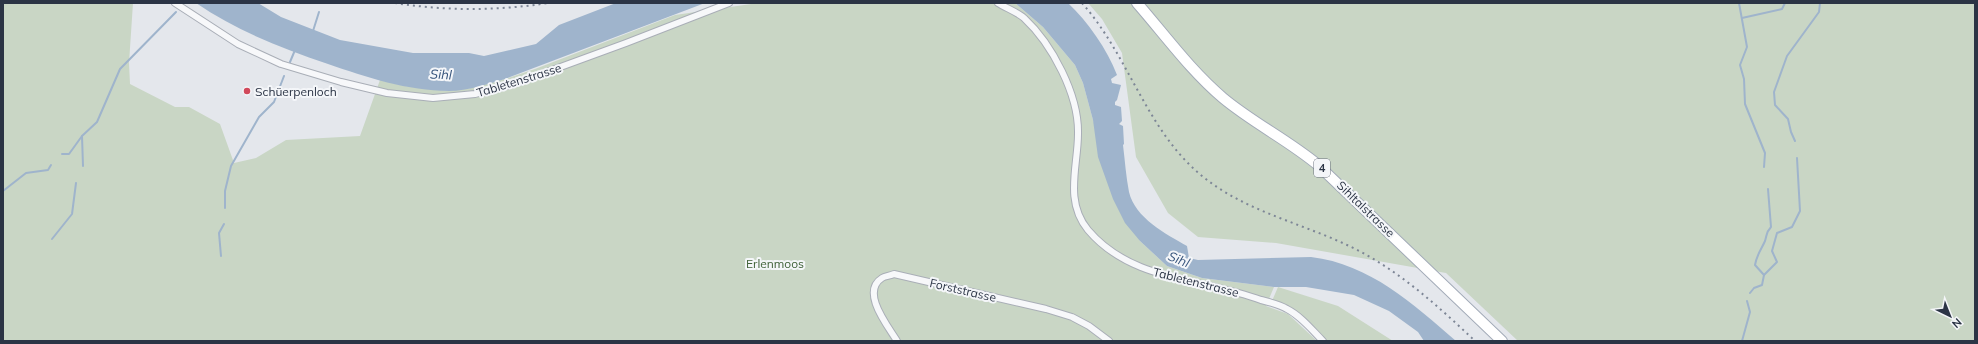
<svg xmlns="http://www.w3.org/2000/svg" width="1978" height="344" font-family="Mulish,sans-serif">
<rect width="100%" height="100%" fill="#e4e7ec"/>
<g fill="#c9d6c5">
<path d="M3,3H133L129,63L130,84L175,107H189L220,124L234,163L256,158L286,140L360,136L380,80L405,86L449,91L471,88L505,79L535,69L675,15L758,3H1015L1043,27L1075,65L1083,83L1093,120L1140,241L1167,266L1202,278L1274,287L1266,306L1288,314L1317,341H3Z"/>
<path d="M1088,3H1975V341H1518L1446,273L1276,243L1198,237L1168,213L1136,157L1122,53L1102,19Z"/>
<path d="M1278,287L1338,306L1393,341H1324L1305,320L1272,301Z"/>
</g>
<g fill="#9fb4cc">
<path d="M196,3H258L281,17L340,40L413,53H469L484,56L536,44L559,25L616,3H705L505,79C487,84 468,91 449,91C408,91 366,77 328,64C281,48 237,31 196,3Z"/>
<path d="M1015,3H1068C1088,22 1107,49 1117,75L1111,79L1112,83L1121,85L1117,100L1115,102V105L1121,107L1122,121L1119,124L1123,126L1124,144L1123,145C1125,161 1126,177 1129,192C1135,218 1166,234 1187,246L1189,258L1198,260L1311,257C1370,264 1413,304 1456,341H1424L1418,332L1389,311L1354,295L1306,287H1274L1202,278L1167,266L1140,241L1125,223L1113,199L1098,157L1093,120L1083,83L1075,65L1043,27Z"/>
</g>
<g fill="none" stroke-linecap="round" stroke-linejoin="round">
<g stroke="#9fb4cc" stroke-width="2">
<path d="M1739,3L1747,47L1740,65L1744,79L1745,104L1765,153L1764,167"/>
<path d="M1742,18L1782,9L1785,3"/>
<path d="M313,31L319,12"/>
<path d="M290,62L295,50"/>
<path d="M1795,141L1791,132L1788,119L1775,105L1774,92L1787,56L1819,12L1820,3"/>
<path d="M62,154H69L82,136"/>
<path d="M83,166L82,136L97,122L120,69L176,12"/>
<path d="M3,191L26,173L48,170L51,165"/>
<path d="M225,208V191L231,166L259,117L274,102L284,76"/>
<path d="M52,239L72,214L76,183"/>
<path d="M221,256L219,233L224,224"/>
<path d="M1764,275L1777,262L1772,251L1777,233L1792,227L1800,211L1797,158"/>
<path d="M1750,293L1754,288L1762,285L1764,275L1755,265C1757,254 1761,250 1765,241C1767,235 1766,232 1771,227L1768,189"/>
<path d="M1742,341L1750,312L1747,301"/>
</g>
<g stroke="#a9aeb7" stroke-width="8">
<g id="minor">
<path d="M175,3L238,44L281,64L341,82L387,93L433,98L475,94L514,84L626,43L729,3"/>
<path d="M998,3C1006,8 1017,12 1024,18C1052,44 1079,95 1078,134C1078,166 1064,201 1088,230C1132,282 1202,278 1261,300C1269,302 1279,304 1287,309C1301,316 1312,330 1323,341"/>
<path d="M897,341C888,326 860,292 882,278C885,276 890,276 894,274L1046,309L1072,317L1089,326L1109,341"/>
</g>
</g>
<g stroke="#a3abb8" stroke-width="12">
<path id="primary" d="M1137,3C1165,35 1190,70 1223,98C1253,123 1288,140 1318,165L1502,341"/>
</g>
<use href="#minor" stroke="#f7f8fa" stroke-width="6"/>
<use href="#primary" stroke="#fff" stroke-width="10"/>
<g stroke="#7d8696" stroke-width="2" stroke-dasharray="2 4" stroke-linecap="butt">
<path d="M395,3C446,11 497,11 548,3"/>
<path d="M1082,3C1129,56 1146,130 1202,176C1245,211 1298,222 1347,245C1395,267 1437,305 1475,341"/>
</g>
</g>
<circle fill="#d1495b" stroke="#f4f6f9" stroke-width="1.5" cx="247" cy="91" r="4"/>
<g text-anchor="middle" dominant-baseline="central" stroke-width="4" stroke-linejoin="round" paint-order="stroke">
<rect fill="#f4f6f9" stroke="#676e7b" stroke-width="1" x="1314" y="159" width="16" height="18" rx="3"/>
<g font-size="11" font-weight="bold" fill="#2b3445">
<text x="1322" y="168">4</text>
</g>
<g font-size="12" fill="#2b3445" stroke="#f4f6f9">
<text transform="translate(519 80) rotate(-17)">Tabletenstrasse</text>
<text transform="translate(1366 209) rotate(44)">Sihltalstrasse</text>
<text transform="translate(1196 282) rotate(14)">Tabletenstrasse</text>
<text transform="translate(963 290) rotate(13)">Forststrasse</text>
</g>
<g font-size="12" fill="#2b3445" stroke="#f4f6f9" text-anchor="start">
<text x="255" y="91">Schüerpenloch</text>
</g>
<g font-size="12" fill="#3f6138" stroke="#f4f6f9">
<text x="775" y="263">Erlenmoos</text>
</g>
<g font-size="13" font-style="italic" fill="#34527a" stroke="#f4f6f9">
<text transform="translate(441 74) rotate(3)">Sihl</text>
<text transform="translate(1179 259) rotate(22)">Sihl</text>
</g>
</g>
<rect width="1978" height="344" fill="none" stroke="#2b3445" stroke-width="8"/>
<g transform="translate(1950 316) rotate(137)" stroke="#f4f6f9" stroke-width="3" paint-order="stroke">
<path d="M0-3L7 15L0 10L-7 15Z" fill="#2b3445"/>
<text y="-6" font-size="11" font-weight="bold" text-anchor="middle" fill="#2b3445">N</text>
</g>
</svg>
